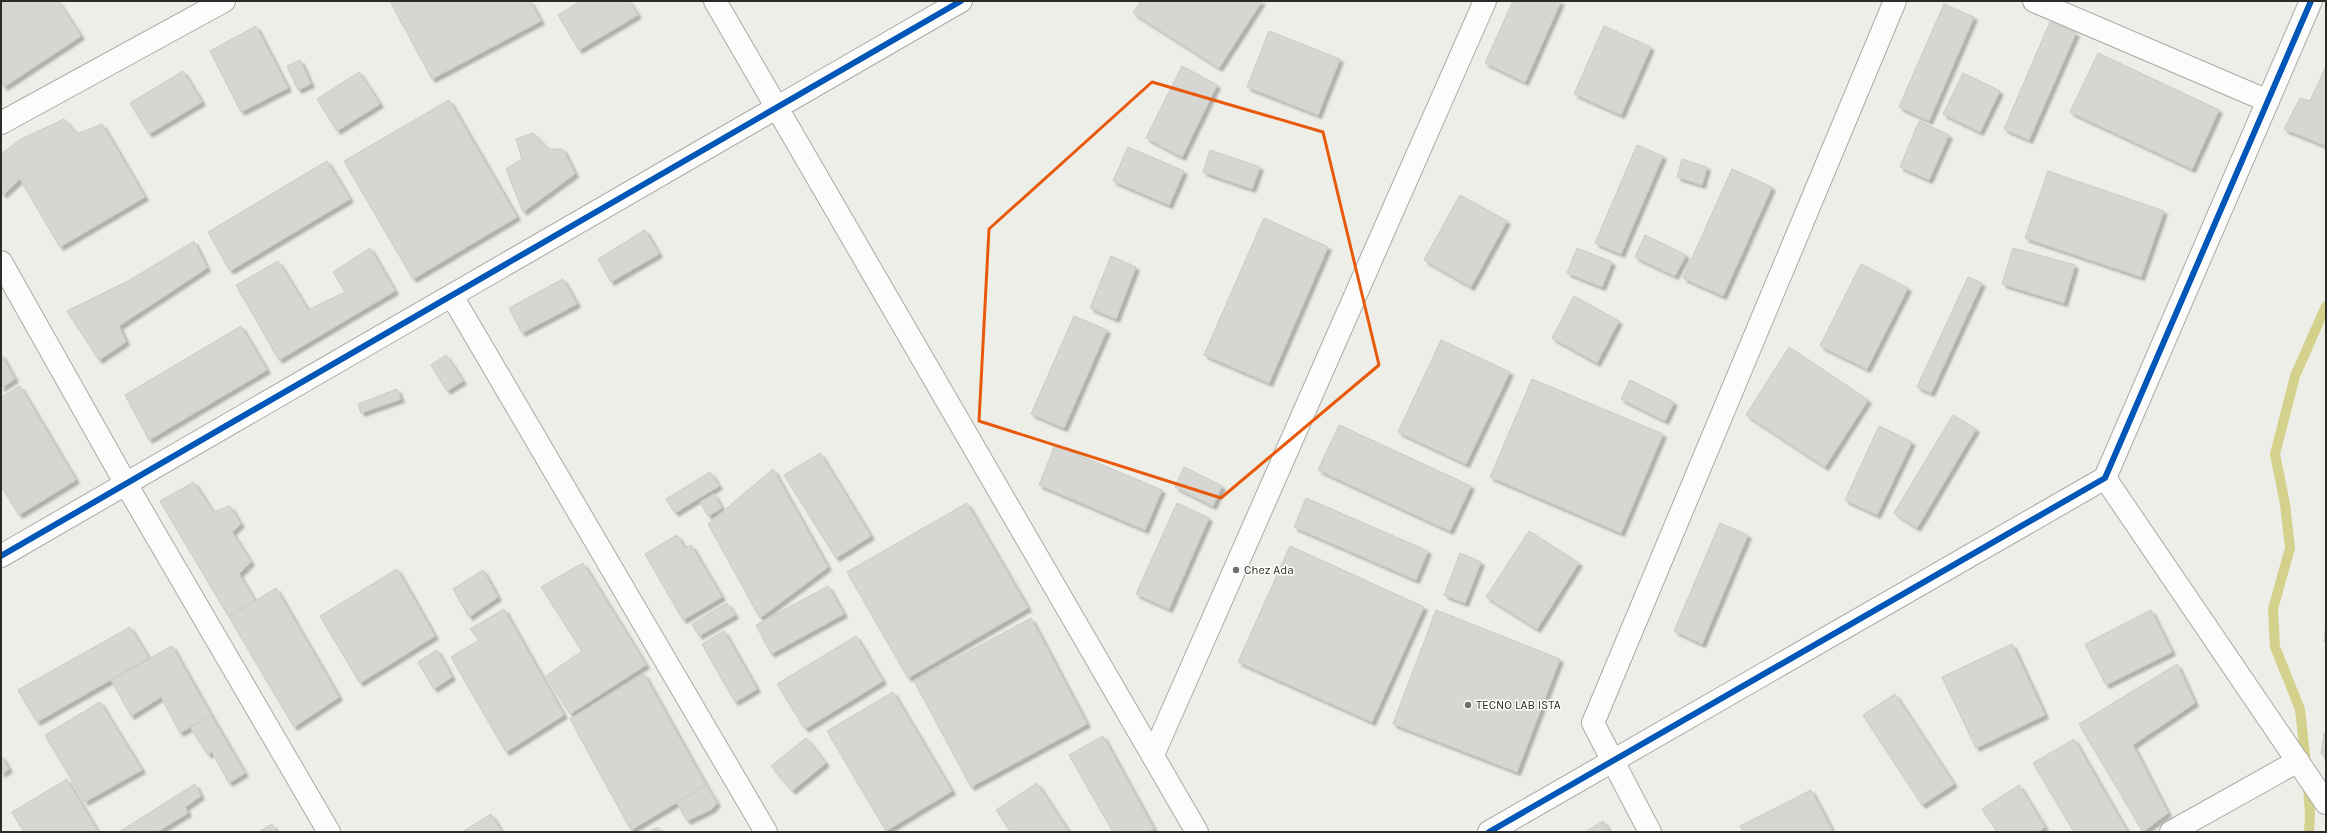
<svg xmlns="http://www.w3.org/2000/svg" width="2327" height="833" font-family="Karla,sans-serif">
<defs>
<filter id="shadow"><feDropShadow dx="3.5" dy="3.5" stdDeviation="1" flood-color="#0004"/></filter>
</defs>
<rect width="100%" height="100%" fill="#eeeee9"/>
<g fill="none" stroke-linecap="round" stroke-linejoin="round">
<g stroke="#d4d18c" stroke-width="10">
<path d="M2306,764L2300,709L2275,647L2273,609L2290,548L2285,504L2275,454L2295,376L2326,306"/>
<path d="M2308,784L2310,816L2309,832"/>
</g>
</g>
<g fill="#d6d6d2" stroke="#cacac6" filter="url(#shadow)">
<path d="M1,1H58L81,36L4,87L1,82Z"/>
<path d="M390,1H530L541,21L432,79Z"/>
<path d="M581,1H629L638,15L579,50L558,15Z"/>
<path d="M1141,1H1262L1219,68L1133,13Z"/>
<path d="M1513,1H1561L1525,82L1485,63Z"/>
<path d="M1944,4L1974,17L1929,121L1899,107Z"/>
<path d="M2050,22L2076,33L2029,140L2004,129Z"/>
<path d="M256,26L288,88L241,112L210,51Z"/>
<path d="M1604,26L1651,47L1621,115L1574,94Z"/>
<path d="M1269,31L1340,59L1318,115L1247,87Z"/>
<path d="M2098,53L2219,110L2192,169L2070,112Z"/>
<path d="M300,60L311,84L298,90L287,66Z"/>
<path d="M1182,66L1217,85L1182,157L1146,138Z"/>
<path d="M2326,66V146L2284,129L2300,98L2310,101Z"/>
<path d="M183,71L202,102L149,134L130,103Z"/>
<path d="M359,72L380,104L337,131L317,99Z"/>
<path d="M1963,73L2000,91L1980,132L1943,114Z"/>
<path d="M449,100L517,217L413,279L344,161Z"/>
<path d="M64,119L77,134L102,124L145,197L60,247L20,179L3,195L1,191V154L21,139Z"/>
<path d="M1919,121L1949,135L1929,180L1900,167Z"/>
<path d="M533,133L548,149H563L575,174L523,212L506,169L522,159L516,139Z"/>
<path d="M1637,145L1663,156L1621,254L1595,243Z"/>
<path d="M1128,147L1184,171L1169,205L1113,181Z"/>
<path d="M1210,150L1260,167L1252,189L1203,172Z"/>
<path d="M1682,159L1707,167L1702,185L1677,177Z"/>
<path d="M327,161L350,199L230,271L208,232Z"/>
<path d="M1732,169L1772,187L1723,296L1683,278Z"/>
<path d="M2048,171L2164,211L2141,277L2025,238Z"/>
<path d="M1460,195L1507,221L1471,287L1424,260Z"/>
<path d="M1264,218L1328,247L1269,383L1204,355Z"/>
<path d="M645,230L659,254L611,282L598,259Z"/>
<path d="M1645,235L1686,255L1675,276L1635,257Z"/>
<path d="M194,241L207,268L119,326L126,342L99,360L67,311L128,281Z"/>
<path d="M370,248L395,291L279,360L236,285L278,261L308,310L345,292L333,272Z"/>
<path d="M1577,248L1612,262L1602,287L1567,273Z"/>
<path d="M2013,248L2075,265L2064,303L2002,284Z"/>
<path d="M1111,256L1136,267L1116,319L1090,308Z"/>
<path d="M1861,264L1908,288L1867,369L1820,346Z"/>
<path d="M1968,277L1982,283L1931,393L1917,387Z"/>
<path d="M563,279L577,304L522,333L509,308Z"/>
<path d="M1574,296L1619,321L1597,363L1552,338Z"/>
<path d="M1074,316L1107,330L1064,428L1031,414Z"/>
<path d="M241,326L267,370L149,440L125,395Z"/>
<path d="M1441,340L1510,372L1466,464L1398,432Z"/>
<path d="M1789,347L1868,400L1825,467L1746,415Z"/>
<path d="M1,354L15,379L1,388Z"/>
<path d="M446,355L463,381L447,391L431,365Z"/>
<path d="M1532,379L1663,434L1621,533L1490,477Z"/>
<path d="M1630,380L1674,402L1665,421L1621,399Z"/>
<path d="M20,386L76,480L19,515L1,486V397Z"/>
<path d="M397,389L401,399L361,413L358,404Z"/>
<path d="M1953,415L1976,429L1917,528L1894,513Z"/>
<path d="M1339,425L1471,486L1450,531L1318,470Z"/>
<path d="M1879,426L1912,442L1877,515L1845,500Z"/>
<path d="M1055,445L1162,490L1145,530L1039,485Z"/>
<path d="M820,453L871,536L836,558L784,475Z"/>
<path d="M1184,467L1222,486L1213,506L1175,487Z"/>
<path d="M773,469L828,567L760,618L708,524Z"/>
<path d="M710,472L719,486L675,513L666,499Z"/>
<path d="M194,482L213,512L230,506L241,524L232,532L251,562L239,574L255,601L229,617L160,501Z"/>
<path d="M714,494L722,508L708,516L700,502Z"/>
<path d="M1306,498L1428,551L1416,580L1294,527Z"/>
<path d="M967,503L1028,608L908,678L847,572Z"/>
<path d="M1177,503L1209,518L1169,609L1136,594Z"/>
<path d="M1720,523L1748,535L1702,644L1674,631Z"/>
<path d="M1529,531L1579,563L1537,629L1486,597Z"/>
<path d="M677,535L685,548L691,545L722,597L683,620L645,554Z"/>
<path d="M1290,546L1424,607L1372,722L1238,662Z"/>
<path d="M1460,553L1481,562L1465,603L1444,595Z"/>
<path d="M583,563L646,665L570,714L546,676L582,651L541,587Z"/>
<path d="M397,569L435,636L360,683L320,616Z"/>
<path d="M483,570L498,597L469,617L453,589Z"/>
<path d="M828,586L844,614L771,654L756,625Z"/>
<path d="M276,588L339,697L294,727L229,617Z"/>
<path d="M727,603L735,615L699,636L692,624Z"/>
<path d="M504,609L564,715L506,752L451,657L479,640L470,629Z"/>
<path d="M1436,610L1560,659L1517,772L1393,724Z"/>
<path d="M2151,610L2172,652L2106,685L2085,644Z"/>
<path d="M1031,618L1087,724L971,787L914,681Z"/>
<path d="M2326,623V642L2324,641Z"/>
<path d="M130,627L149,658L37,722L18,690Z"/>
<path d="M724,631L757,689L735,702L702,644Z"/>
<path d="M856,636L883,681L805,729L777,684Z"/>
<path d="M2012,644L2045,715L1976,748L1942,677Z"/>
<path d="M172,646L211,715L180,733L161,697L131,716L111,680Z"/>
<path d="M437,650L452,677L434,689L418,662Z"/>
<path d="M2177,664L2195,703L2133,745L2168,813L2143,832L2079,724Z"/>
<path d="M644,674L706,785L631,830L570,719Z"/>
<path d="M893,692L952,791L886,831L827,731Z"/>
<path d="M1895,694L1954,784L1922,805L1863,715Z"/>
<path d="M100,702L142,770L85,802L45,735Z"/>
<path d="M211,715L245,773L229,783L212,752L208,755L190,727Z"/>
<path d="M2324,733L2326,734V756L2321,754Z"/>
<path d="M1103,736L1154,829L1148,832H1113L1069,755Z"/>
<path d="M806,738L826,763L792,791L771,766Z"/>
<path d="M2074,739L2127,831L2125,832H2074L2033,763Z"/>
<path d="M1,755L9,769L1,774Z"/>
<path d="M67,779L98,832H24L12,812Z"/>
<path d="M1037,783L1069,832H1011L996,810Z"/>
<path d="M195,784L201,796L185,807L188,813L157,832H119Z"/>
<path d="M706,785L717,803L712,809L687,821L677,803Z"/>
<path d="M2019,785L2045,827L2038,832H1997L1982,809Z"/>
<path d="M1811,790L1833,832H1743L1740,826Z"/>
<path d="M491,814L502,832H462Z"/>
<path d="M1603,821L1610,832H1585Z"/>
<path d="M272,824L277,832L260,831Z"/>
<path d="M658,827L661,832H649Z"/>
</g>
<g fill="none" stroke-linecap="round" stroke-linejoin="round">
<g stroke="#aaaaa5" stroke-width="24">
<g id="minor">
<path d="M715,1L1197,832"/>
<path d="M2034,1L2268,101"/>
<path d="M1,123L224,1"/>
<path d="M1,262L126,484L329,832"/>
<path d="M452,296L766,832"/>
<path d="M2105,478L2326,803"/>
<path d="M1,556L961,1"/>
<path d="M1153,755L1485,1"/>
<path d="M1489,832L2105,478L2311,1"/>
<path d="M1650,832L1593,723L1895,1"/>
<path d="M2171,832L2298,761"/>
</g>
</g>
<use href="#minor" stroke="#fcfcfc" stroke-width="22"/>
<g stroke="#fffffe" stroke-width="8">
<g id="cycleway">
<path d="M1,556L961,1"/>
<path d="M1489,832L2105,478L2311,1"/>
</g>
</g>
<use href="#cycleway" stroke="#0057b8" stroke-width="6"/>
</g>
<path fill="none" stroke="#e8590c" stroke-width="3" stroke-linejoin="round" d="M1152,82L1323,132L1379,365L1221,498L979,421L989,229Z"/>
<g fill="#6f6f6b" stroke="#fffffe" stroke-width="1.5">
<circle cx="1236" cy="570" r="4"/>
<circle cx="1468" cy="705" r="4"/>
</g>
<g text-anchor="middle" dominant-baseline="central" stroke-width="3" stroke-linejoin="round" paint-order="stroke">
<g font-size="12" fill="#2b2b27" stroke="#fffffe" text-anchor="start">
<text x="1244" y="570">Chez Ada</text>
<text x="1476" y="705">TECNO LAB ISTA</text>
</g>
</g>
<rect width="2327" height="833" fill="none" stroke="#2b2b27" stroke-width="4"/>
</svg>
